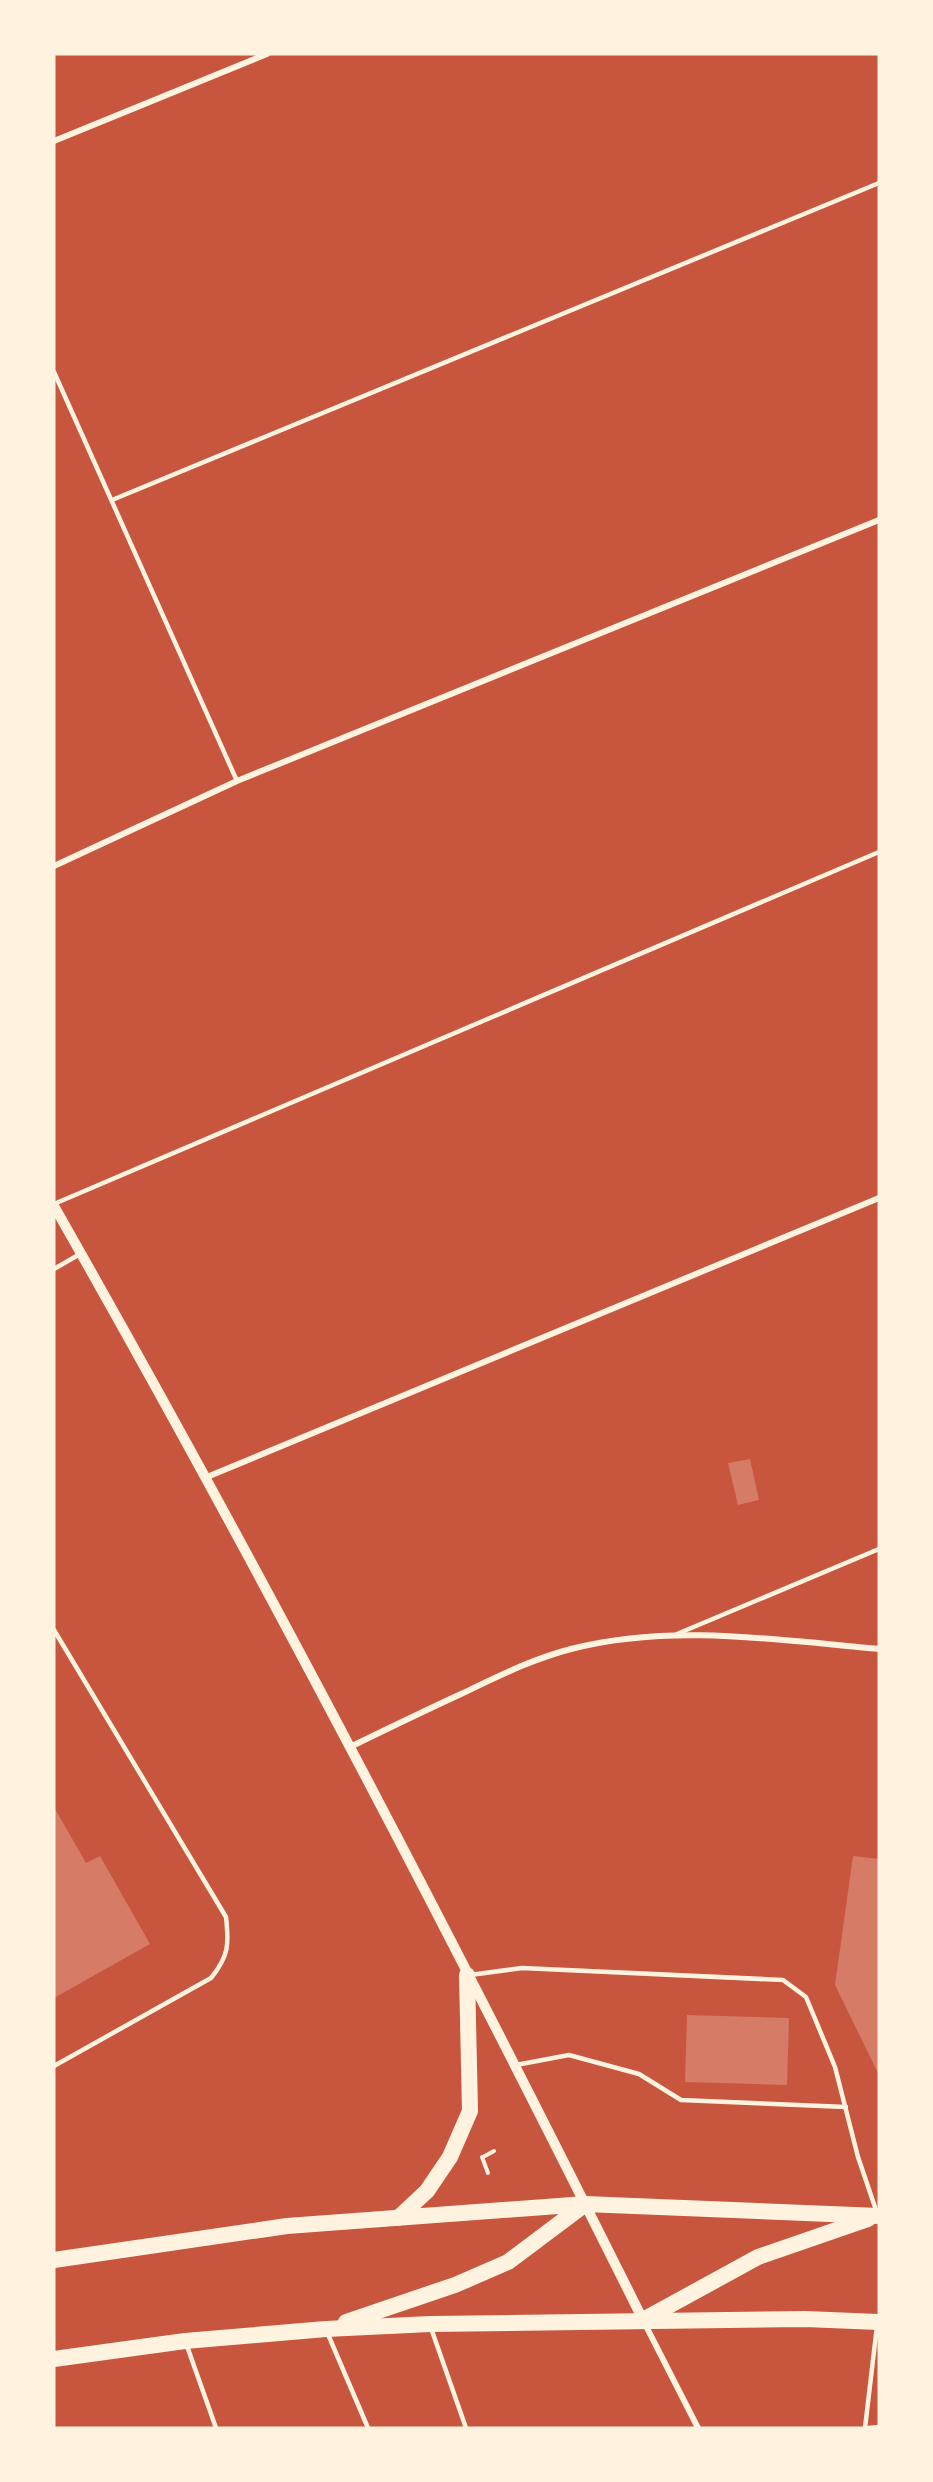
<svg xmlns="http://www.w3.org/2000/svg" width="933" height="2482" font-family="'Source Sans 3',sans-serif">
<rect width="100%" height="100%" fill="#c8553d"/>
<g fill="#d67c66">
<path d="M750,1459L759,1500L738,1505L728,1463Z"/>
<path d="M54,1807L86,1863L100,1856L150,1944L54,1998Z"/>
<path d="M853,1856L879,1859V2075L835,1985Z"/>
<path d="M687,2015L789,2018L787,2085L685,2082Z"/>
</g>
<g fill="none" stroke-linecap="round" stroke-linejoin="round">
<g stroke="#fff3e0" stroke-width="4">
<path d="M482,2157L488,2173"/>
<path d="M483,2157L494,2151"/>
</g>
<g stroke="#fff3e0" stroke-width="4.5">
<path d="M54,372L237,781"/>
<path d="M112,500L879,183"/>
<path d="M54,1204L879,852"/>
<path d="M54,1269L80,1254"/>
<path d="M54,1630L226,1917C229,1944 229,1956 211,1978L54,2066"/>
<path d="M677,1634L879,1549"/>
<path d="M470,1975L522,1968L783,1980L806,1997L835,2067L858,2157L877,2213"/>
<path d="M516,2065L569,2055L639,2074L681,2100L846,2107"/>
<path d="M431,2328L466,2428"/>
<path d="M327,2332L368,2428"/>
<path d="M187,2346L216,2428"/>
<path d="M865,2428L877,2326"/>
<path d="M868,2428L879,2427"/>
</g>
<g stroke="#fff3e0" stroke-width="6">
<path d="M54,141L267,54"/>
<path d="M54,866L237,781L879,520"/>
<path d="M207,1477L879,1198"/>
<path d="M350,1747C387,1729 424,1711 461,1694C497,1677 532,1659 571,1649C671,1623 777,1640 879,1649"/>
<path d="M645,2324L698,2428"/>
</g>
<path stroke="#fff3e0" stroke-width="10" d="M54,1206C262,1571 456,1944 643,2320"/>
<g stroke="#fff3e0" stroke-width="16">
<path d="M398,2218L427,2191L450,2157L470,2111L467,1975"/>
<path d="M54,2260L287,2226L585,2204L879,2216"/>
<path d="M643,2320L758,2257L868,2219"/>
<path d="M346,2322L455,2285L508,2262L584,2205"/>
<path d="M54,2359L185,2341L326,2329L430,2324L805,2319L879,2322"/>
</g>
</g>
<rect width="933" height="2482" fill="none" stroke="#fff3e0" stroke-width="111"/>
</svg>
